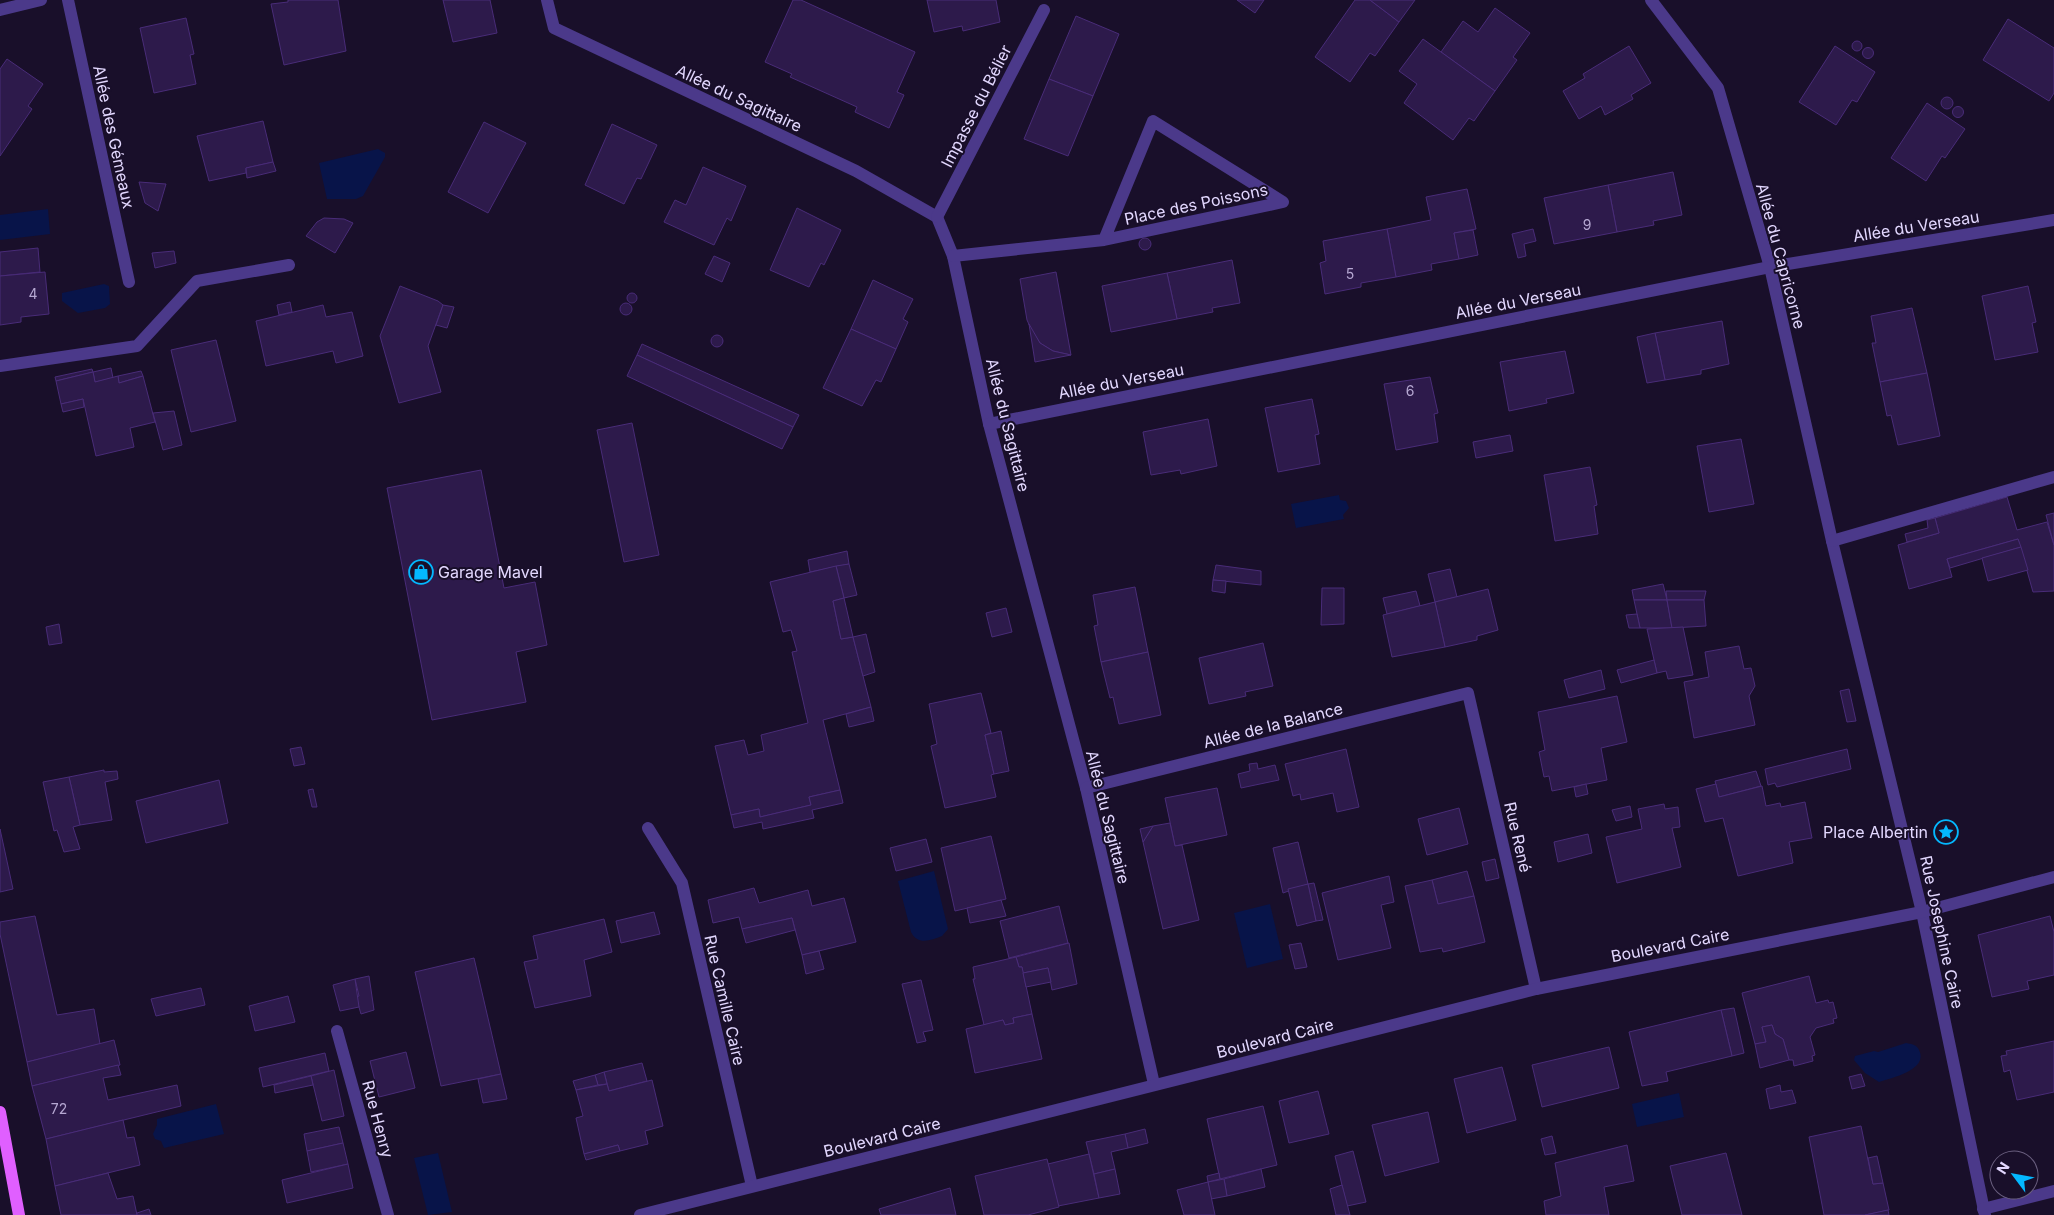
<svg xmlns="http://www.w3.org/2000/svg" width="2054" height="1215" font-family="Inter,sans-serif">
<rect width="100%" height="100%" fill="#190f2a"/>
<g fill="#081449">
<path d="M378,149L385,153V157L363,196L356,199H327L319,163Z"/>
<path d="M48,209L50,234L0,240V215Z"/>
<path d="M104,284L109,286L110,304L105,308L78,313L62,301V293Z"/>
<path d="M1339,495L1340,500L1346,501L1349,508L1343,515L1344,519L1296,528L1291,504Z"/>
<path d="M934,871L948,929L942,936C931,940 918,946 911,932L898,881Z"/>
<path d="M1270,904L1283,959L1247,968L1234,913Z"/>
<path d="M1906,1043C1912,1044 1917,1045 1919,1050C1929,1070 1891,1078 1879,1082L1865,1073L1854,1060L1855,1056L1874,1051L1878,1052Z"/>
<path d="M1679,1093L1684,1117L1637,1127L1632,1104Z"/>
<path d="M216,1104L224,1134L164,1148L161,1141L155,1139L153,1134L157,1125V1119Z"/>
<path d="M438,1153L452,1212L428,1215L414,1158Z"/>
</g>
<g fill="#2d1a4b" stroke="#492c78">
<path d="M288,0H338L346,51L284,65L271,4L288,2Z"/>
<path d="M443,0H490L497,33L453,42Z"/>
<path d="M793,0H801L915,52L897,92L904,95L889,128L855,112L857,107L790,77L792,74L765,62Z"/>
<path d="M927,0H996L1000,22L963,31L962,26L934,32Z"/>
<path d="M1237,0H1264L1255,13Z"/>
<path d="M1355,0H1370L1399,22L1375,56L1370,53L1350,82L1315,57Z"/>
<path d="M1370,0H1415L1399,22Z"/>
<path d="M1495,8L1530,33L1513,57L1517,60L1495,91L1441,52L1463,21L1478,32Z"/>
<path d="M1076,16L1119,34L1093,96L1049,79Z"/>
<path d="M186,18L194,54L190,55L196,84L154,93L140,28Z"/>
<path d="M2008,19L2054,48V93L2049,101L1983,60Z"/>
<path d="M1423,39L1495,91L1474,121L1469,118L1453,140L1404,103L1417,84L1399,71Z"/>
<circle cx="1857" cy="46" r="5"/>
<path d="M1629,46L1651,83L1631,95L1633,99L1605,115L1601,106L1579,119L1563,91L1585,78L1583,74Z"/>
<path d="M1835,46L1875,72L1857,102L1852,100L1836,125L1799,102Z"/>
<circle cx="1868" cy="53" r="5.5"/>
<path d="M7,59L43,84L28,106L32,109L0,156V69Z"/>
<path d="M1049,79L1093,96L1068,156L1024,139Z"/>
<circle cx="1947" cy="103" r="6"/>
<path d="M1927,103L1965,129L1945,158L1942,156L1926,181L1891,158Z"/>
<circle cx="1958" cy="112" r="5.5"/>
<path d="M263,121L273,162L246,168V173L209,181L197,136Z"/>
<path d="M484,122L526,143L488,213L448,192Z"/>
<path d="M612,124L657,145L641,179L637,178L624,204L585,185Z"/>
<path d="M273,162L276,171L247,178L246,168Z"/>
<path d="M703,167L746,186L731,221L727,218L714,245L664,222L675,200L686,205Z"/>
<path d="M1673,172L1682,215L1653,221L1654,225L1617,232L1608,185Z"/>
<path d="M139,182L166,184L158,211L145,203Z"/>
<path d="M1608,185L1617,232L1554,244L1544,198Z"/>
<path d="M1467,189L1476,229L1454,233L1459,259L1431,264L1432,270L1396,277L1387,229L1431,220L1426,197Z"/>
<path d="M797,208L841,230L824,265L821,263L809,287L770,270Z"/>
<path d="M324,218L344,219L353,223L335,253L306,236L317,222Z"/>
<path d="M1387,229L1396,277L1361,283V287L1325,294L1320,263L1326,261L1323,241Z"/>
<path d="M1533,229L1536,241L1524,244L1526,256L1518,258L1512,234Z"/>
<path d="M1473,230L1478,255L1459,259L1454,233Z"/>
<circle cx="1145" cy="244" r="6"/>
<path d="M38,248L40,272L0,276V252Z"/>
<path d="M174,251L176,263L155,268L152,253Z"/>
<path d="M714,256L730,263L722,282L705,274Z"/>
<path d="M1232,260L1240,303L1212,308L1213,312L1177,319L1167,273Z"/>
<path d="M45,272L49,314L21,317V322L0,325V276Z"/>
<path d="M1056,272L1071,355L1053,351L1040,343L1032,331L1027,320L1020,279Z"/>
<path d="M1167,273L1177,319L1111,332L1102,286Z"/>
<path d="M873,280L913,299L903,319L908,322L896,349L851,329Z"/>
<path d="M400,286L438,301L443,305L428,346L441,392L399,403L380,336Z"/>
<path d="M2028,286L2036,322L2032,323L2038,352L1995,360L1982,296Z"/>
<circle cx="632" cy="298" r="5"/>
<path d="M290,302L292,312L279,315L277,305Z"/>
<circle cx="626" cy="309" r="6"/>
<path d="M323,305L326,317L352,312L363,356L336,363L333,351L266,366L256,321Z"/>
<path d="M443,305L454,307L447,328L436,325Z"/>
<path d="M1912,308L1927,373L1880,382L1872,343H1876L1871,316Z"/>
<path d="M1722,321L1729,364L1701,370V374L1665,380L1655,333Z"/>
<path d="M1029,324L1040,343L1053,351L1071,355L1035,362Z"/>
<path d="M851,329L896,349L881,382L876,380L862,406L823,388Z"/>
<path d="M1655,333L1665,380L1647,383L1637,337Z"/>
<circle cx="717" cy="341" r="6"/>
<path d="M216,340L236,421L191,432L171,350Z"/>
<path d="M642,344L799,415L793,427L637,355Z"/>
<path d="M1565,351L1574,393L1546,399L1547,403L1509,411L1500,362Z"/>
<path d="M637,355L793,427L782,449L627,376Z"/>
<path d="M111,368L113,378L95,382L93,372Z"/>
<path d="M92,369L93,372L56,381L55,377Z"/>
<path d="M141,371L143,376L119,383L118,376Z"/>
<path d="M93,372L95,382L118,376L119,383L143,376L155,422L130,428L134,447L96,456L83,399L61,404L56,381Z"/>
<path d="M1927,373L1940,436L1898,445L1891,415L1887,416L1880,382Z"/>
<path d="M1430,377L1438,413L1434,414L1438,442L1396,450L1384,384Z"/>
<path d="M83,399L84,407L63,412L61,404Z"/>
<path d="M1312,399L1319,434L1315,435L1320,464L1278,472L1265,408Z"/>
<path d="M174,411L182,445L163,450L153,413Z"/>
<path d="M1208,419L1217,466L1181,474L1180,470L1151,475L1143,432Z"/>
<path d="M632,423L659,555L624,562L597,430Z"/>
<path d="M1510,435L1513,451L1476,458L1473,442Z"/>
<path d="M1741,439L1754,504L1709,512L1697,446Z"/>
<path d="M1590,467L1597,505L1594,506L1598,534L1555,541L1544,475Z"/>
<path d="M481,470L504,588L535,582L547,645L516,652L526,702L432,720L387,488Z"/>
<path d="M2007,497L2017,530L2047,522L2054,545V591L2033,592L2018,539L1947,559L1952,577L1909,589L1898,545L1939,533L1935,518Z"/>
<path d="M2054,513V545L2046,515Z"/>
<path d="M1935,518L1939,533L1907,542L1905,534L1928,528L1927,520Z"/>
<path d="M2018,539L2021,547L1950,568L1947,559Z"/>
<path d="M2021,547L2028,570L1988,581L1982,558Z"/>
<path d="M847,551L849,564L810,572L808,560Z"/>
<path d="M849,564L857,595L844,598L836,566Z"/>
<path d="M1216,565L1261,571V585L1213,580Z"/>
<path d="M836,566L844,598L833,601L841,639L853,637L871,707L823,720L840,790L809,797L811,805L760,817L759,809L731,815L715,746L744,740L748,755L764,751L761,735L808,723L792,652L797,651L791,630L783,632L770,582Z"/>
<path d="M1450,569L1457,597L1435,602L1428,574Z"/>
<path d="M1213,580L1226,581L1225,593L1212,591Z"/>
<path d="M1663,584L1667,600H1634L1632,590Z"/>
<path d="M1135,587L1148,652L1101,662L1094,626L1098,625L1093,595Z"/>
<path d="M1322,588H1344V624L1321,625Z"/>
<path d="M1488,589L1498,630L1477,636V640L1445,647L1435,602Z"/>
<path d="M1416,591L1420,606L1387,614L1383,598Z"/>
<path d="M1666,591H1706L1704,600H1667Z"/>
<path d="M844,598L853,637L841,639L833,601Z"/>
<path d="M1634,600H1667L1672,628H1640Z"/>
<path d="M1667,600H1704L1706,626L1672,628Z"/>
<path d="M1435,602L1445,647L1392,657L1383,615Z"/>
<path d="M1006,608L1012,632L992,637L986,613Z"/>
<path d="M1637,614L1640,628H1629L1626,615Z"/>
<path d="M59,624L62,643L49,645L46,627Z"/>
<path d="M1683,627L1693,675L1668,679L1666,671L1657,673L1647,629Z"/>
<path d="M866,634L875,672L863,676L853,637Z"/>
<path d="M1263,643L1273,686L1245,692L1246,696L1209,704L1199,658Z"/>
<path d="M1739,646L1744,669L1751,668L1755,686L1749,696L1755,725L1694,738L1684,682L1709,677L1705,652Z"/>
<path d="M1148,652L1161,715L1119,724L1113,697L1110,698L1101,662Z"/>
<path d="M1654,660L1657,673L1621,683L1617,670Z"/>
<path d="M1601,670L1605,689L1569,698L1564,680Z"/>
<path d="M1849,689L1856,721L1847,722L1840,691Z"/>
<path d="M981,693L991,733L985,735L994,774L991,775L996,797L945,808L931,746L937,744L929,704Z"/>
<path d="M1617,696L1627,742L1601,748L1607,780L1552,791L1549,776L1544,777L1539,752L1545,750L1538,712Z"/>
<path d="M871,707L874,721L849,727L846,714Z"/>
<path d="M1001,731L1009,771L994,774L985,735Z"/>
<path d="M301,747L305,764L294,766L290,749Z"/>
<path d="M1346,749L1359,807L1337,812L1333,793L1301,800L1300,794L1293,796L1285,764Z"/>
<path d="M1847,749L1851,769L1777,787L1775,783L1768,785L1765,769Z"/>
<path d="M1257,763L1258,769L1275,765L1279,780L1241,788L1238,774L1250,771L1249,764Z"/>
<path d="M104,770V772L117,771L118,779L105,782L112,820L80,825L69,777Z"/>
<path d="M1756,771L1761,786L1719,797L1715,781Z"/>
<path d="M69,777L80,825L73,827L80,849L64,852L57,830L54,831L43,782Z"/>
<path d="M219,780L228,823L146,843L136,801Z"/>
<path d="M1586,784L1588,794L1576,797L1574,787Z"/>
<path d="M1716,784L1719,797L1762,786L1766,806L1780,803L1781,807L1805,802L1812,838L1789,842L1793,863L1738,876L1723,818L1705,822L1696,789Z"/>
<path d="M1217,788L1227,835L1175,846L1165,798Z"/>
<path d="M313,789L317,807H312L308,790Z"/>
<path d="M840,790L843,803L812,810L814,818L763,829L762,822L734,828L731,815L759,809L760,817L811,805L809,797Z"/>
<path d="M1664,804L1665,809L1678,807L1680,827L1672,828L1681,867L1617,883L1606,837L1642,829L1638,809Z"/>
<path d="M1630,806L1632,817L1616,821L1612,810Z"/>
<path d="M1459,808L1468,844L1427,855L1418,819Z"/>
<path d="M1170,823L1175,846L1182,845L1199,920L1163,929L1143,842L1153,826Z"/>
<path d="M1153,826L1143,842L1140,829Z"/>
<path d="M0,829L13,889L0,892Z"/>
<path d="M1588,834L1592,853L1558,862L1554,842Z"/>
<path d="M991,836L1006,899L955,911L941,848Z"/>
<path d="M926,839L932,862L896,871L890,848Z"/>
<path d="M1298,842L1308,884L1283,893L1273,848Z"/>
<path d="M1495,859L1499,878L1486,881L1482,862Z"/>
<path d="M1467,871L1474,896L1438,904L1432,880Z"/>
<path d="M1389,876L1394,902L1381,905L1391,948L1338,960L1322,893Z"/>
<path d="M1432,880L1438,904L1474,896L1485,942L1443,952L1442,948L1420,952L1405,886Z"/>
<path d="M1314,883L1323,920L1316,921L1308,884Z"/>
<path d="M1308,884L1316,921L1297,926L1288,889Z"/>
<path d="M754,888L759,903L808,890L812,906L844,898L856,942L802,955L792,918L742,929L739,917L713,923L708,900Z"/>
<path d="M1001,900L1006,916L970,923L967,908Z"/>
<path d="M1059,906L1068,943L1009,958L1000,921Z"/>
<path d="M654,912L660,934L621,943L616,921Z"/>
<path d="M35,916L57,1015L94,1009L100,1044L27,1062L0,934V922Z"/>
<path d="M2050,916L2054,932V975L2027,981L2029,989L1992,997L1978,935Z"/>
<path d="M792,918L795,930L746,943L742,929Z"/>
<path d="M604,919L612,952L584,960L591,996L535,1008L524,962L538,959L533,936Z"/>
<path d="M1069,943L1077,984L1052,990L1048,968L1023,973L1022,967H1019L1016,957Z"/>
<path d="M1301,943L1307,967L1295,969L1289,945Z"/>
<path d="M819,951L824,969L806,974L802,955Z"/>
<path d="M1016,957L1019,967H1022L1032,1014L1013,1018L1014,1023L1005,1025L1003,1020L984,1025L973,979H975L973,967Z"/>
<path d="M474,958L501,1074L441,1086L415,972Z"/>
<path d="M1048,968L1051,982L1026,987L1023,973Z"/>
<path d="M369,976L374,1010L361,1014L356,997L359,996L355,979Z"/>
<path d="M1809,976L1816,1003L1828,1000L1829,1003L1833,1002L1837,1018L1833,1019L1834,1023L1816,1028L1810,1037L1815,1055L1812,1056L1813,1061L1794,1066L1793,1060H1789L1783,1039L1775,1034L1772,1025L1762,1027L1766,1042L1755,1044L1742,993Z"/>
<path d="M355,979L359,1007L340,1011L333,985Z"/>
<path d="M921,980L933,1030L923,1032L926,1041L917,1043L902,984Z"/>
<path d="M201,988L205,1005L156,1016L151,999Z"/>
<path d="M288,996L295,1022L255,1031L249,1006Z"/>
<path d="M1734,1008L1744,1053L1732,1056L1721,1010Z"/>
<path d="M1721,1010L1732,1056L1666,1072L1668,1081L1642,1086L1629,1032Z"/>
<path d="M1032,1014L1042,1059L975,1073L966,1029L1003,1020L1005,1025L1014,1023L1013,1018Z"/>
<path d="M1772,1025L1775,1034L1783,1039L1789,1060L1760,1068L1755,1044L1766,1042L1762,1027Z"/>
<path d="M114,1040L120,1065L32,1086L27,1062Z"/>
<path d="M2054,1041V1092L2017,1100L2010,1070L2004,1072L2001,1056L2007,1055L2006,1051Z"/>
<path d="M1609,1047L1619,1088L1542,1107L1532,1065Z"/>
<path d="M406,1052L415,1088L379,1097L370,1061Z"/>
<path d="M325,1053L329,1071L263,1087L259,1068Z"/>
<path d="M642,1063L647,1081L609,1091L604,1072Z"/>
<path d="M118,1065L121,1075L103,1078L108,1100L177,1085L181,1106L46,1139L32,1086Z"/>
<path d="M1502,1067L1516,1120L1467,1133L1454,1079Z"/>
<path d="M334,1070L344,1116L322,1121L311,1076Z"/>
<path d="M604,1072L607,1084L598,1085L595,1075Z"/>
<path d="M501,1074L507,1099L483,1103L478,1079Z"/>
<path d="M1861,1074L1865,1086L1852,1089L1849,1077Z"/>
<path d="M595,1075L598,1085L576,1090L573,1081Z"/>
<path d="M311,1076L313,1085L275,1093L274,1085Z"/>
<path d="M652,1080L663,1126L645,1131L648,1144L620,1151L618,1145L584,1154L576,1118L583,1116L576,1090L607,1084L609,1091Z"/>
<path d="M1780,1085L1781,1092L1792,1090L1796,1103L1770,1109L1766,1089Z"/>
<path d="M1318,1091L1329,1134L1289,1143L1279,1101Z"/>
<path d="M1263,1106L1277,1165L1220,1179L1207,1119Z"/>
<path d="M1428,1112L1439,1162L1385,1176L1372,1125Z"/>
<path d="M123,1120L127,1138L134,1137L140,1165L55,1186L46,1139Z"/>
<path d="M1861,1126L1873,1184L1883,1183L1889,1210L1865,1215H1824L1809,1137Z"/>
<path d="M339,1127L343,1143L307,1151L304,1134Z"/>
<path d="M1145,1129L1148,1143L1128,1148L1125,1134Z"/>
<path d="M1125,1134L1128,1148L1111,1152L1115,1169L1094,1174L1086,1142Z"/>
<path d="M1552,1136L1556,1153L1545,1155L1541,1139Z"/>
<path d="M343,1143L348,1164L311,1172L307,1151Z"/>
<path d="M618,1145L620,1151L586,1160L584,1154Z"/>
<path d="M1627,1145L1634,1181L1604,1187L1609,1215H1546L1544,1201L1561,1196L1555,1163Z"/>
<path d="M1353,1151L1366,1202L1347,1206L1335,1156Z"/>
<path d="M1726,1153L1742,1215H1682L1670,1166Z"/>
<path d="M1089,1154L1099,1198L1058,1206L1048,1164Z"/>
<path d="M1877,1156L1883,1183L1873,1184L1868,1158Z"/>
<path d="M1047,1159L1059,1207L1028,1215H984L975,1176Z"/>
<path d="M348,1164L353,1188L287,1203L282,1180Z"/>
<path d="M1115,1169L1120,1194L1099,1198L1094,1174Z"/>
<path d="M1261,1169L1265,1187L1227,1196L1224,1179Z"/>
<path d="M108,1173L117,1199L133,1196L137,1215H61L55,1186Z"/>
<path d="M1219,1173L1220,1179L1208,1182L1207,1176Z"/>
<path d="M1224,1179L1227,1196L1211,1199L1208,1182Z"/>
<path d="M1208,1182L1215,1215H1184L1177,1190Z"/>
<path d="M1342,1185L1350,1215H1336L1330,1189Z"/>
<path d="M950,1188L956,1215H881L879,1209Z"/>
<path d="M149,1209L151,1215H137V1213Z"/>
<path d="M1888,1210L1889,1215H1865Z"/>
</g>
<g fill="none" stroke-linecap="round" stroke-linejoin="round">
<g stroke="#4b398a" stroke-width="12">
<path d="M68,0L129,282"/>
<path d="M547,0L554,28L856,171L937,217L953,256L989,424L1086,788L1154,1084"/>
<path d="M1651,0L1718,88L1770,267L1832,541L1922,912L1985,1215"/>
<path d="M0,10L41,0"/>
<path d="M937,217L1044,10"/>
<path d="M953,256L1104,240L1283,202L1153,121L1104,240"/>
<path d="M0,366L137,346L197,281L289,265"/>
<path d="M989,424L1770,267L2054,220"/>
<path d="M1832,541L2054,477"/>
<path d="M1086,788L1468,693L1536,989"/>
<path d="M648,828L682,883L752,1186"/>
<path d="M337,1031L388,1215"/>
<path d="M1983,1209L2054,1191"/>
<path d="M640,1215L1536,989L1922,912L2054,877"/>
</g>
<path stroke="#e05fff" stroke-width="12" d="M0,1112L19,1215"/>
</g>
<defs>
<g id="shop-ring" transform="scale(1.25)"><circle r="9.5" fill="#190f2a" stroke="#04b8ff" stroke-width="1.5"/><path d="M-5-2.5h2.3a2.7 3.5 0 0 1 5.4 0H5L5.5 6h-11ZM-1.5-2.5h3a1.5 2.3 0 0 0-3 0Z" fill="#04b8ff"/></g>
<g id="sight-ring" transform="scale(1.25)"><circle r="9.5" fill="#190f2a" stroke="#04b8ff" stroke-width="1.5"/><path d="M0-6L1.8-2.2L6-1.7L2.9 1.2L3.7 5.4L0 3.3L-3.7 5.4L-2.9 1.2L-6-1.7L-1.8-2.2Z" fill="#04b8ff"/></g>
</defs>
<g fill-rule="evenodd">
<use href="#shop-ring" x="421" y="572"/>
<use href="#sight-ring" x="1946" y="832"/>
</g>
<g text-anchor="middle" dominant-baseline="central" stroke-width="4" stroke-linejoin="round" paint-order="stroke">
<g font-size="14" fill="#b6a8d2">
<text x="1587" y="224">9</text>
<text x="1350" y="273">5</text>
<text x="33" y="293">4</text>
<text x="1410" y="390">6</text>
<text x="59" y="1108">72</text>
</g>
<g font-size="16" fill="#e3d8ff" stroke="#190f2a">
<text transform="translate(739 98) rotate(25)">Allée du Sagittaire</text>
<text transform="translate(976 106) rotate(-63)">Impasse du Bélier</text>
<text transform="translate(114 137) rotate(78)">Allée des Gémeaux</text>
<text transform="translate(1196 204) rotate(-12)">Place des Poissons</text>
<text transform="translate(1916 226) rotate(-9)">Allée du Verseau</text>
<text transform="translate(1781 256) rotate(75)">Allée du Capricorne</text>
<text transform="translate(1518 301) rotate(-11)">Allée du Verseau</text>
<text transform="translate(1121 381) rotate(-11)">Allée du Verseau</text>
<text transform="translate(1008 425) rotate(76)">Allée du Sagittaire</text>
<text transform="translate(1273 725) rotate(-14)">Allée de la Balance</text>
<text transform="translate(1108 817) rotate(76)">Allée du Sagittaire</text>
<text transform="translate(1518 837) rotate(77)">Rue René</text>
<text transform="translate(1942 932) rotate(78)">Rue Josephine Caire</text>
<text transform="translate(1670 945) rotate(-11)">Boulevard Caire</text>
<text transform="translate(725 1000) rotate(77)">Rue Camille Caire</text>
<text transform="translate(1275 1038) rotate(-14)">Boulevard Caire</text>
<text transform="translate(378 1119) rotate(75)">Rue Henry</text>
<text transform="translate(882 1137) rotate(-14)">Boulevard Caire</text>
</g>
<g font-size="16" fill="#e3d8ff" stroke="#190f2a" text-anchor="start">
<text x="438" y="572">Garage Mavel</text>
<text x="1928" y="832" text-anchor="end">Place Albertin</text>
</g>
</g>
<g transform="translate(2014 1175) rotate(302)"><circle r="24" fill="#190f2a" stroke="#6a5f7f"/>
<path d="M0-4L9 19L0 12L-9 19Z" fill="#04b8ff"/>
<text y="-8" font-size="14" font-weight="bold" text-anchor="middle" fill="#e3d8ff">N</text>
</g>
</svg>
